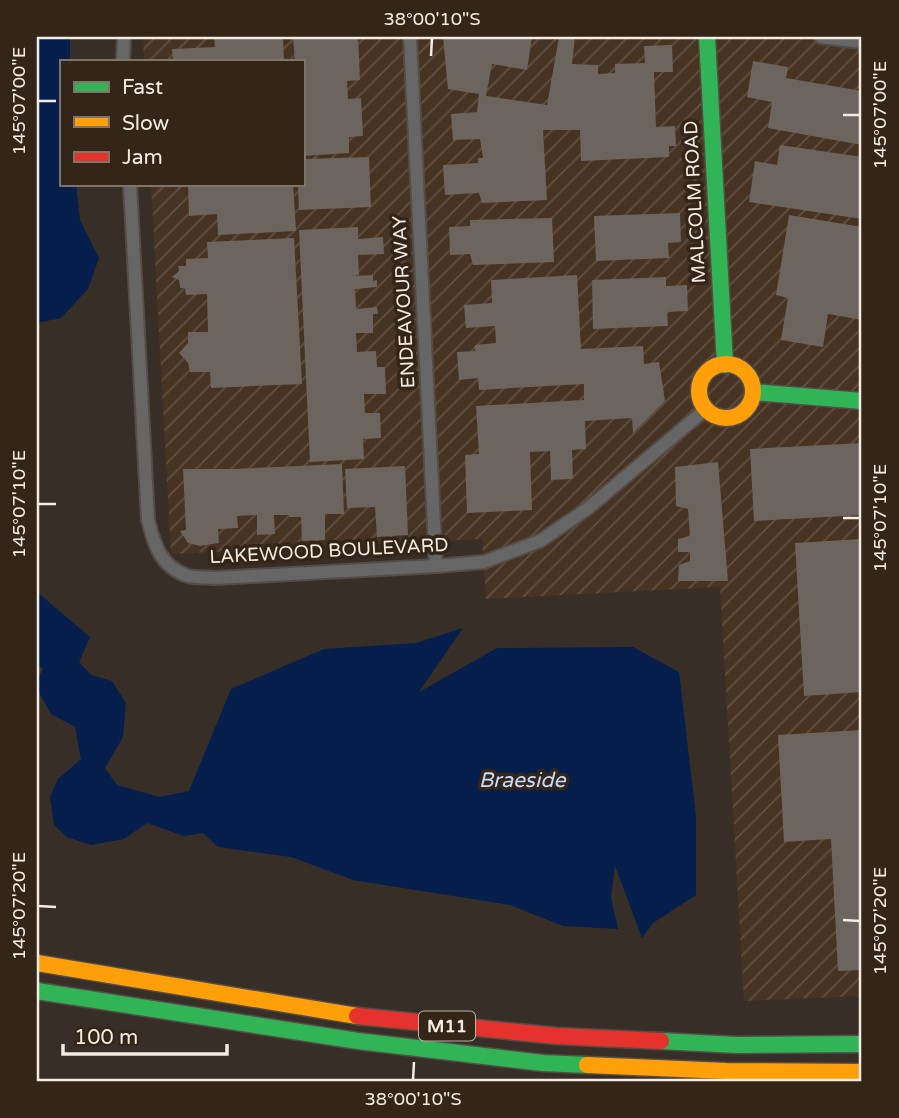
<svg xmlns="http://www.w3.org/2000/svg" width="899" height="1118" font-family="'Varela Round',sans-serif">
<defs>
<pattern id="industrial-furrows" width="10" height="10" patternUnits="userSpaceOnUse" patternTransform="scale(1.75)"><rect width="10" height="10" fill="#463322"/><path d="M-1 1l2-2M0 10L10 0M9 11l2-2" fill="none" stroke="#615142"/></pattern>
</defs>
<rect width="100%" height="100%" fill="#372f27"/>
<path fill="url(#industrial-furrows)" d="M143,37H862V996L744,1001L720,587L486,599L482,539L171,554L151,184H303V61H144Z"/>
<g fill="#051e4c">
<path d="M37,37H70V61H61V184H76L80,220L99,258L88,289L61,318L37,323Z"/>
<path d="M37,592L90,637L79,662L91,675L112,681L126,703L123,737L105,768L117,785L160,797L189,791L231,689L324,649L416,643L463,628L419,692L497,648L633,647L679,672L696,816V895L653,923L642,938L615,866L611,897L618,929L563,926L510,905L353,880L291,857L218,847L203,833L184,836L147,823L124,839L91,845L67,837L54,825L50,797L58,779L81,759L75,727L51,714L37,689V680L43,669L37,664Z"/>
</g>
<g fill="#6c655f">
<path d="M214,37H283L284,61H173L172,49L215,47Z"/>
<path d="M293,37H358L360,80L347,81L348,99L361,98L363,136L349,137V153L303,156V61H295Z"/>
<path d="M443,37H532L527,70L492,64L486,96L547,105L559,37H575L572,64L598,65V74L615,73V64L645,63L644,46L672,45L673,72H654L656,127L675,126L676,146H669V157L581,161L580,130H543L547,200L482,203L479,193L445,195L443,165L478,163V158H483L480,139L453,140L451,114L477,112L479,94L448,89Z"/>
<path d="M753,61L788,67L786,78L862,91V145L768,128L772,102L747,97Z"/>
<path d="M780,145L862,157V219L749,202L755,161L777,165Z"/>
<path d="M369,157L371,207L299,210L298,184H303V159Z"/>
<path d="M188,184H293L296,231L218,235L217,214L189,216Z"/>
<path d="M680,213L681,242L668,243L669,258L596,261L594,216Z"/>
<path d="M789,215L862,227V320L828,314L823,347L781,340L788,298L776,295Z"/>
<path d="M552,218L554,262L473,265L470,254L450,255L449,227L470,226V220Z"/>
<path d="M358,227V239L383,237L384,254L358,255L359,275L351,276L373,275V281L377,280V287L355,289L356,309L377,307L378,314H373V333H356L357,352L376,351L377,367H385L386,394H364L365,413H380L381,438L363,439L364,459L310,462L299,230Z"/>
<path d="M294,238L302,384L211,388L210,372H190L188,363L179,353L188,343V332H208L207,294L186,295L185,288H180L179,280L172,277L179,271L178,266H186V259L208,258L207,242Z"/>
<path d="M577,275L581,349L643,346L644,364L659,362L665,401L633,433L632,418L585,421L586,449L572,450L573,479L551,480L550,451L530,452L532,510L467,513L465,455L479,454L476,406L584,400V384L479,390L478,378L459,380L457,352L475,351V345L496,343L495,326L466,328L464,305L492,303L491,280Z"/>
<path d="M666,277V286L687,285L688,311L667,312L668,326L593,329L592,280Z"/>
<path d="M862,443V515L754,521L750,449Z"/>
<path d="M718,462L728,581H678L679,565L690,561V552H678V539L690,536L688,509L676,506L675,467Z"/>
<path d="M342,464L344,514H325V540L302,541L301,517H289V515H274L275,534L257,535V515L237,516L238,528L218,529L219,543L200,546L188,543L180,531L186,530L183,469H234Z"/>
<path d="M405,466L408,535L377,537L375,507L347,508L345,469Z"/>
<path d="M862,539V692L804,696L795,543Z"/>
<path d="M862,730V970L838,971L831,839L784,842L778,735Z"/>
</g>
<g fill="none" stroke-linecap="round" stroke-linejoin="round">
<g stroke="#544d47" stroke-width="16">
<g id="street">
<path d="M410,37L436,566"/>
<path d="M821,37L862,42"/>
<path d="M123,61L124,37"/>
<path d="M130,184L148,520C154,545 161,567 188,576C196,578 207,577 216,578L436,566L484,562L540,541L587,509L706,409"/>
</g>
</g>
<g stroke="#544d47" stroke-width="19">
<g id="fast">
<path d="M707,37L725,365"/>
<path d="M753,392L862,401"/>
<path d="M37,991L358,1041L543,1063L587,1065"/>
<path d="M661,1041L737,1045L862,1044"/>
</g>
</g>
<g stroke="#544d47" stroke-width="19">
<g id="slow">
<circle cx="726" cy="391" r="27"/>
<path d="M37,963L357,1016"/>
<path d="M587,1065L726,1071L862,1072"/>
</g>
</g>
<g stroke="#544d47" stroke-width="19">
<path id="jam" d="M357,1016L557,1036L661,1041"/>
</g>
<use href="#street" stroke="#676666" stroke-width="12"/>
<use href="#fast" stroke="#30b455" stroke-width="16"/>
<use href="#slow" stroke="#ff9f0a" stroke-width="16"/>
<use href="#jam" stroke="#e5322d" stroke-width="16"/>
</g>
<path fill="none" stroke="#f4ebe2" stroke-width="2.5" d="M431,56L432,38M38,101H56M843,115H860M38,504H56M843,518H860M38,906L56,907M843,920L860,921M413,1080L414,1062"/>
<g text-anchor="middle" dominant-baseline="central" stroke-width="7" stroke-linejoin="round" paint-order="stroke">
<rect fill="#332518" stroke="#bab0a5" stroke-width="2" x="419" y="1011.5" width="56" height="29" rx="5"/>
<g font-size="18" font-weight="bold" fill="#f4ebe2">
<text x="447" y="1026">M11</text>
</g>
<g font-size="19" fill="#f4ebe2" stroke="#332518">
<text transform="translate(695 202) rotate(-93)">MALCOLM ROAD</text>
<text transform="translate(404 302) rotate(-93)">ENDEAVOUR WAY</text>
<text transform="translate(329 551) rotate(-3)">LAKEWOOD BOULEVARD</text>
</g>
<g font-size="21" font-style="italic" fill="#c7dcff" stroke="#332518">
<text x="522" y="780">Braeside</text>
</g>
</g>
<rect width="899" height="1118" fill="none" stroke="#332518" stroke-width="77"/>
<rect x="60" y="60" width="245" height="126" fill="#332518" stroke="#807469" stroke-width="2"/>
<rect x="74" y="82" width="35" height="10" fill="#30b455" stroke="#807469" stroke-width="2"/>
<text x="122" y="94" font-size="21" fill="#f4ebe2">Fast</text>
<rect x="74" y="117" width="35" height="10" fill="#ff9f0a" stroke="#807469" stroke-width="2"/>
<text x="122" y="130" font-size="21" fill="#f4ebe2">Slow</text>
<rect x="74" y="152" width="35" height="10" fill="#e5322d" stroke="#807469" stroke-width="2"/>
<text x="122" y="164" font-size="21" fill="#f4ebe2">Jam</text>
<path d="M63 1044v10h164v-10" fill="none" stroke="#f4ebe2" stroke-width="3.5"/>
<text x="74" y="1044" font-size="21" fill="#f4ebe2" stroke="#332518" stroke-width="5" paint-order="stroke">100 m</text>
<rect x="38" y="38" width="822" height="1042" fill="none" stroke="#f4ebe2" stroke-width="2.5"/>
<g font-size="18" text-anchor="middle" fill="#f4ebe2">
<text x="432" y="25">38°00'10"S</text>
<text transform="translate(19 101) rotate(-90)" y="6">145°07'00"E</text>
<text transform="translate(880 115) rotate(-90)" y="6">145°07'00"E</text>
<text transform="translate(19 504) rotate(-90)" y="6">145°07'10"E</text>
<text transform="translate(880 518) rotate(-90)" y="6">145°07'10"E</text>
<text transform="translate(19 906) rotate(-90)" y="6">145°07'20"E</text>
<text transform="translate(880 921) rotate(-90)" y="6">145°07'20"E</text>
<text x="413" y="1105">38°00'10"S</text>
</g>
</svg>
